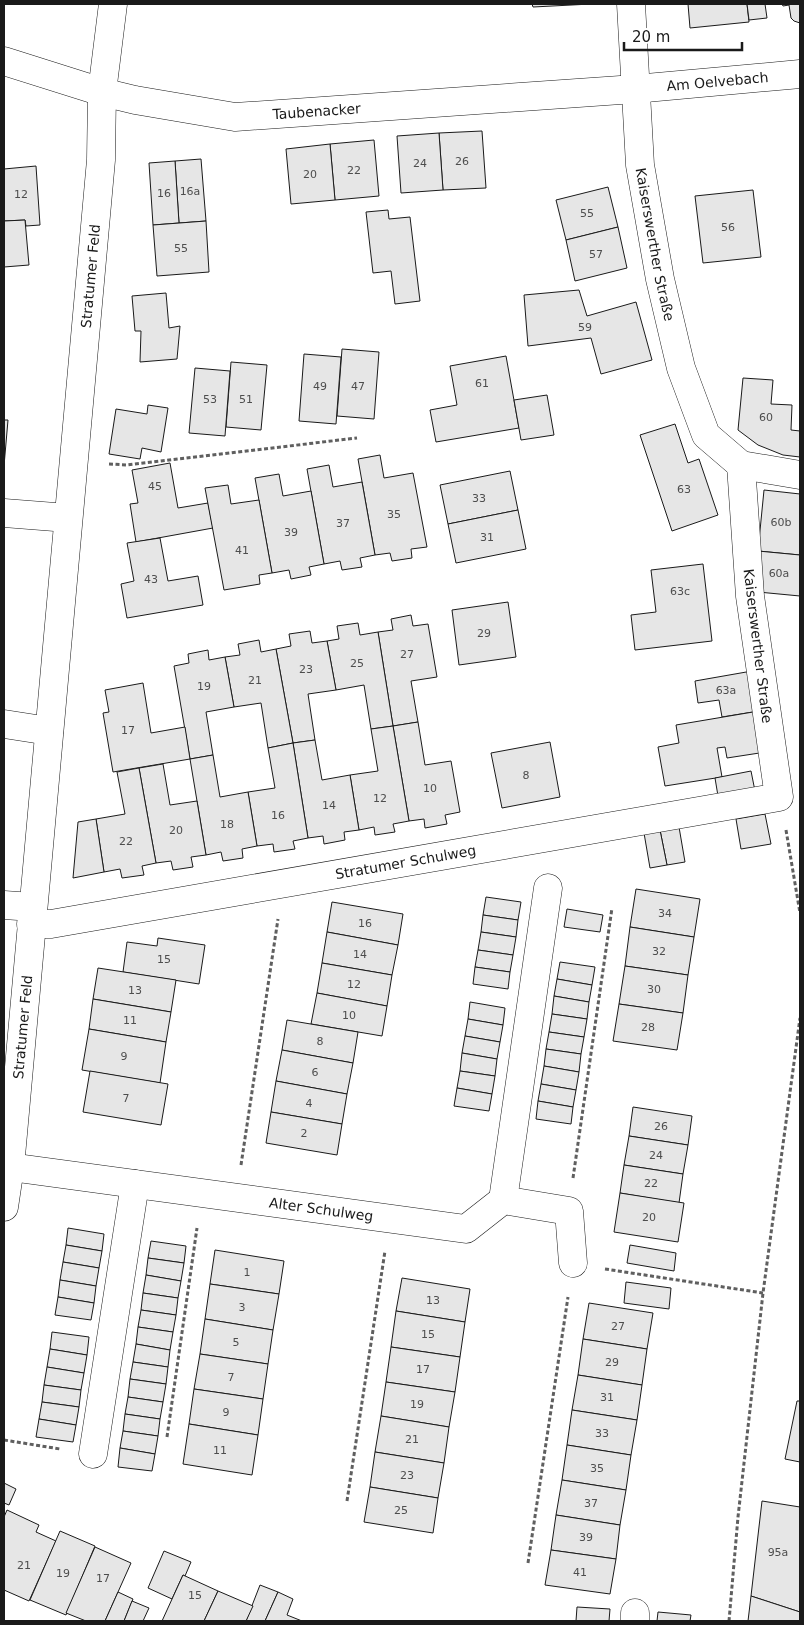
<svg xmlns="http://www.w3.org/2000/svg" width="804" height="1625" font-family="'DejaVu Sans',sans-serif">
<rect width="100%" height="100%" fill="#fff"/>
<g fill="#e6e6e6" stroke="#1a1a1a">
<path d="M532,4H591L533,7Z"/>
<path d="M688,4H747L749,22L690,28Z"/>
<path d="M747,4H765L767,18L749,20Z"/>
<path d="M782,4H800V23L794,21L791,18L789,5L783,6Z"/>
<path d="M482,131L486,188L443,190L439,133Z"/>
<path d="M439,133L443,190L401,193L397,136Z"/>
<path d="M374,140L379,196L335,200L330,144Z"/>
<path d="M330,144L335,200L291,204L286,149Z"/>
<path d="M201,159L206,221L179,223L175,161Z"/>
<path d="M175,161L179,223L153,225L149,163Z"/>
<path d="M36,166L40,225L26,226L25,220L4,221V169Z"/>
<path d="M608,187L618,227L566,240L556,200Z"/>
<path d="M753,190L761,257L703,263L695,196Z"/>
<path d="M388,210L389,219L410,217L420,301L395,304L391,271L373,273L366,212Z"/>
<path d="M25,220L29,265L4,267V221Z"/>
<path d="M206,221L209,272L157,276L153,225Z"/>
<path d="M618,227L627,268L575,281L566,240Z"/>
<path d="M579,290L587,316L636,302L652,360L601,374L591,338L528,346L524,295Z"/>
<path d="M166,293L169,328L180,326L177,359L140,362L141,331H135L132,296Z"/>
<path d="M342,349L379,352L374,419L337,416Z"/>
<path d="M304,354L341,357L336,424L299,421Z"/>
<path d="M506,356L519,428L436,442L430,410L457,405L450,366Z"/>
<path d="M231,362L267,365L261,430L226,427Z"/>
<path d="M195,368L230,371L225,436L189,433Z"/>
<path d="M743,378L773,380L771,404L792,405L791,430L800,431V457L783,455L758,445L738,430Z"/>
<path d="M547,395L554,435L521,440L514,400Z"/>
<path d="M148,405L168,408L161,452L142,448L140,459L109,454L116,409L147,414Z"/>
<path d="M4,420H8L4,466Z"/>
<path d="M675,424L688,463L699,459L718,515L672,531L640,435Z"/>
<path d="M380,455L384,478L413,473L427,547L411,549L412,558L392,561L390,553L375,555L358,459Z"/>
<path d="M170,463L178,508L208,503L213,528L136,542L130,504L138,503L132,470Z"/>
<path d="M329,465L333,487L362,482L375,555L360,558L362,567L342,570L340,561L324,564L307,469Z"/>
<path d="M510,471L518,510L448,524L440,485Z"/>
<path d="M279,474L283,496L311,491L324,564L309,567L311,575L291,579L289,570L272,573L255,478Z"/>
<path d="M228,485L231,504L259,500L272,573L259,575L260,584L224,590L205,488Z"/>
<path d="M764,490L800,494V555L758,551Z"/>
<path d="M518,510L526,549L456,563L448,524Z"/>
<path d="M160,538L168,581L198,576L203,605L127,618L121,584L134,581L127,543Z"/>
<path d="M758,551L800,555V596L758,592Z"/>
<path d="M703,564L712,641L635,650L631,615L656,612L651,570Z"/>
<path d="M508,602L516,657L459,665L452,610Z"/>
<path d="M411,615L413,626L428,624L437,677L411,681L418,722L393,726L378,632L393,630L391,619Z"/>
<path d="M358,623L360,635L378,632L393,726L371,729L364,685L336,690L327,641L339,639L337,626Z"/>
<path d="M310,631L312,643L327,641L336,690L308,694L315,740L293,743L276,649L291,646L289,634Z"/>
<path d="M259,640L261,652L276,649L293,743L268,748L261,703L234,707L225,657L240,655L238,644Z"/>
<path d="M208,650L209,660L225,657L234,707L206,712L213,755L190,759L174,666L189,663L188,654Z"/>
<path d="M752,671L759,711L722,717L719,700L698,703L695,681Z"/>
<path d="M143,683L151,733L185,727L190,759L113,772L103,713L109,712L105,690Z"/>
<path d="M759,711L766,752L727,758L725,747L717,748L722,777L665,786L658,747L679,743L676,725Z"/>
<path d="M418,722L425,765L451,761L460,812L445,815L447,824L425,828L424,819L409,821L393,726Z"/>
<path d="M393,726L409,821L393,824L395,832L375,835L374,827L359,830L350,775L378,771L371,729Z"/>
<path d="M315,740L322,780L350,775L359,830L344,832L345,840L324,844L323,836L308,838L293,743Z"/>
<path d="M550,742L560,797L502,808L491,753Z"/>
<path d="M293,743L308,838L293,841L295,849L274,852L273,844L257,846L248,792L275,788L268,748Z"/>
<path d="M213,755L220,797L248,792L257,846L242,849L243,858L223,861L221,852L206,855L190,759Z"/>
<path d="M163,764L170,805L197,801L206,855L191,857L193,867L173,870L171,861L156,863L139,768Z"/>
<path d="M139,768L156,863L142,866L144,875L122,878L120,869L104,872L96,819L125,814L117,772Z"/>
<path d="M751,771L755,791L718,796L715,778Z"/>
<path d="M765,814L771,844L741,849L736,819Z"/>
<path d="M96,819L104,872L73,878L78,822Z"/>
<path d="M679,827L685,862L667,865L660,830Z"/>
<path d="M660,830L667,865L650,868L644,833Z"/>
<path d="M636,889L700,899L694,937L630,927Z"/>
<path d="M486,897L521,902L518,920L483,915Z"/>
<path d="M332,902L403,914L398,945L327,932Z"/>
<path d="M567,909L603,915L600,932L564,927Z"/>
<path d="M483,915L518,920L516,937L481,932Z"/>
<path d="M630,927L694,937L688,975L625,966Z"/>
<path d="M327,932L398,945L392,975L322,963Z"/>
<path d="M481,932L516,937L513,955L478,950Z"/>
<path d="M158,938L205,945L199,984L123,972L127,942L157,946Z"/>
<path d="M478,950L513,955L510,972L475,967Z"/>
<path d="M560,962L595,967L592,985L557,979Z"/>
<path d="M322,963L392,975L387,1006L317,993Z"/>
<path d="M625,966L688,975L683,1013L619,1004Z"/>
<path d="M475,967L510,972L508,989L473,984Z"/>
<path d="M98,968L176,980L171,1012L93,999Z"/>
<path d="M557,979L592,985L589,1002L554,996Z"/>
<path d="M317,993L387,1006L382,1036L311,1024Z"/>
<path d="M554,996L589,1002L587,1019L552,1014Z"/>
<path d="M93,999L171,1012L166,1042L89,1029Z"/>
<path d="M470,1002L505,1008L503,1025L468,1019Z"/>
<path d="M619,1004L683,1013L677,1050L613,1041Z"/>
<path d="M552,1014L587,1019L584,1037L549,1032Z"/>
<path d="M468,1019L503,1025L500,1042L465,1036Z"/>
<path d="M287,1020L358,1032L353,1063L282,1050Z"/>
<path d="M89,1029L166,1042L160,1083L82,1070Z"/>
<path d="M549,1032L584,1037L581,1054L546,1049Z"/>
<path d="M465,1036L500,1042L497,1059L462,1053Z"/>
<path d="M546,1049L581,1054L579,1072L544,1066Z"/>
<path d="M282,1050L353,1063L347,1094L276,1081Z"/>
<path d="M462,1053L497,1059L495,1076L460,1071Z"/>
<path d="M544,1066L579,1072L576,1090L541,1084Z"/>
<path d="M90,1071L168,1084L161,1125L83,1112Z"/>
<path d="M460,1071L495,1076L492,1094L457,1088Z"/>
<path d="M276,1081L347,1094L342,1124L271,1112Z"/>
<path d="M541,1084L576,1090L573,1107L538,1101Z"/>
<path d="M457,1088L492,1094L489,1111L454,1106Z"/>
<path d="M538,1101L573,1107L571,1124L536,1119Z"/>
<path d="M633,1107L692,1116L688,1145L629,1136Z"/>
<path d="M271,1112L342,1124L337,1155L266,1143Z"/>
<path d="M629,1136L688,1145L683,1174L624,1165Z"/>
<path d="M624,1165L683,1174L679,1203L620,1193Z"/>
<path d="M620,1193L684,1203L678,1242L614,1232Z"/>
<path d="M68,1228L104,1234L102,1251L66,1245Z"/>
<path d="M151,1241L186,1246L184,1263L148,1258Z"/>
<path d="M66,1245L102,1251L99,1268L63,1262Z"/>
<path d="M630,1245L676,1253L674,1271L627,1263Z"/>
<path d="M215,1250L284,1261L279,1294L210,1284Z"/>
<path d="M148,1258L184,1263L181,1281L146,1275Z"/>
<path d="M63,1262L99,1268L96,1286L60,1280Z"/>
<path d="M146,1275L181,1281L178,1298L143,1293Z"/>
<path d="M402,1278L470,1289L465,1322L396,1311Z"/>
<path d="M60,1280L96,1286L94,1303L58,1297Z"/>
<path d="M626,1282L671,1288L669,1309L624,1303Z"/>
<path d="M210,1284L279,1294L273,1330L205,1319Z"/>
<path d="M143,1293L178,1298L176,1315L141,1310Z"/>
<path d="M58,1297L94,1303L91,1320L55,1315Z"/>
<path d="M589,1303L653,1313L647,1349L583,1339Z"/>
<path d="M141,1310L176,1315L173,1332L138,1327Z"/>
<path d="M396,1311L465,1322L460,1357L391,1347Z"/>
<path d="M205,1319L273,1330L268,1364L200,1354Z"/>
<path d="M138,1327L173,1332L170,1350L136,1344Z"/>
<path d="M52,1332L89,1337L87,1355L50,1349Z"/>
<path d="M583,1339L647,1349L642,1385L578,1375Z"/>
<path d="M136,1344L170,1350L168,1367L133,1362Z"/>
<path d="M391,1347L460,1357L455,1392L386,1382Z"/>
<path d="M50,1349L87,1355L84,1373L47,1367Z"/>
<path d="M200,1354L268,1364L263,1399L194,1389Z"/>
<path d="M133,1362L168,1367L166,1384L130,1379Z"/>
<path d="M47,1367L84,1373L81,1390L44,1385Z"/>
<path d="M578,1375L642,1385L637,1420L572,1410Z"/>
<path d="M130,1379L166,1384L163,1402L128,1397Z"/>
<path d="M386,1382L455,1392L449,1427L381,1416Z"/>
<path d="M44,1385L81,1390L79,1407L42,1402Z"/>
<path d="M194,1389L263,1399L258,1435L189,1424Z"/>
<path d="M128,1397L163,1402L160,1419L125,1414Z"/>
<path d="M797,1401H800V1462L785,1459Z"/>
<path d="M42,1402L79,1407L76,1425L39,1419Z"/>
<path d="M572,1410L637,1420L631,1455L567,1445Z"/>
<path d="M125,1414L160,1419L158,1436L123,1431Z"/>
<path d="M381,1416L449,1427L444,1463L375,1452Z"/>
<path d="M39,1419L76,1425L73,1442L36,1437Z"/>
<path d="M189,1424L258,1435L252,1475L183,1464Z"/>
<path d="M123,1431L158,1436L155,1454L120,1448Z"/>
<path d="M567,1445L631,1455L626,1490L562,1480Z"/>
<path d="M120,1448L155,1454L152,1471L118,1467Z"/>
<path d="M375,1452L444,1463L438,1498L370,1487Z"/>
<path d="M562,1480L626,1490L620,1525L556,1515Z"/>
<path d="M4,1483L16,1489L9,1505L4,1503Z"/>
<path d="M370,1487L438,1498L433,1533L364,1522Z"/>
<path d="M762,1501L800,1507V1612L751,1596Z"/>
<path d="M7,1510L39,1525L36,1532L56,1541L29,1601L4,1590V1517Z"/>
<path d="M556,1515L620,1525L616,1559L551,1550Z"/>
<path d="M60,1531L95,1546L66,1615L30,1600Z"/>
<path d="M95,1547L131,1563L105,1621H86L66,1613Z"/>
<path d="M551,1550L616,1559L610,1594L545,1585Z"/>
<path d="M164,1551L191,1562L185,1576L183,1575L172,1599L148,1588Z"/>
<path d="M183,1575L218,1591L204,1621H162Z"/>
<path d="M260,1585L278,1592L265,1621H246Z"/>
<path d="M218,1591L253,1606L246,1621H204Z"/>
<path d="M118,1592L133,1599L124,1621H105Z"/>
<path d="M278,1592L293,1599L287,1615L302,1621H265Z"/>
<path d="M751,1596L800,1612V1621H748Z"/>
<path d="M132,1601L149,1608L143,1621H124Z"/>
<path d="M577,1607L610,1609L609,1621H576Z"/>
<path d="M658,1612L691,1615L690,1621H657Z"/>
</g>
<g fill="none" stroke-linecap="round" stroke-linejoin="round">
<g stroke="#1a1a1a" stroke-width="29">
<g id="minor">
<path id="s1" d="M631,4L640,165L660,279L681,368L706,435L741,465L800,475"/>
<path id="s2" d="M4,61L102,92L135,100L235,117L635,89L800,74"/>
<path d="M4,513L68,518"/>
<path d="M4,724L49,731"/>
<path d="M4,905L33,907"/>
<path id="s3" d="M31,924H51L779,797L750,596L741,465"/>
<path id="s4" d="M10,1167L466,1229L503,1200L569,1211L573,1263"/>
<path d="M503,1200L548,888"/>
<path id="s5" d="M4,1207L10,1167L101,160L102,92L113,4"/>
<path d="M93,1454L135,1184"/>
<path d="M635,1621V1613"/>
</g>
</g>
<g stroke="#5f5f5f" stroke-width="3" stroke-dasharray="4 2.5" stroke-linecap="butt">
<path d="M109,464L127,465L357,438"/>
<path d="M786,830L800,913"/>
<path d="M241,1165L278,919"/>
<path d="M573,1178L612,908"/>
<path d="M605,1269L763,1293"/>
<path d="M167,1437L197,1228"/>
<path d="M4,1440L60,1449"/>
<path d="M347,1501L385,1251"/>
<path d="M528,1563L568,1297"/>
<path d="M729,1621L738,1517L763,1293L800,1018"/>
</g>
<use href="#minor" stroke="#fff" stroke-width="28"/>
</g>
<g text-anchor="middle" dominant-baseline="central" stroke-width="4" stroke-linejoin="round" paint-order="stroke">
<g font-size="11" fill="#4d4d4d">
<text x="462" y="161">26</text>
<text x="420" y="163">24</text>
<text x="354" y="170">22</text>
<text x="310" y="174">20</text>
<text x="190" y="191">16a</text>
<text x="164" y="193">16</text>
<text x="21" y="194">12</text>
<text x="587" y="213">55</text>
<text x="728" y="227">56</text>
<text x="181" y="248">55</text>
<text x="596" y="254">57</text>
<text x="585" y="327">59</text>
<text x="482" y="383">61</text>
<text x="320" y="386">49</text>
<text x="358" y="386">47</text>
<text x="210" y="399">53</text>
<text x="246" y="399">51</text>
<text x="766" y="417">60</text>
<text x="155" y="486">45</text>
<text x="684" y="489">63</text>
<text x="479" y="498">33</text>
<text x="394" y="514">35</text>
<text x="781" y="522">60b</text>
<text x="343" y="523">37</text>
<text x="291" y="532">39</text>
<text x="487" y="537">31</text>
<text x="242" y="550">41</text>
<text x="779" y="573">60a</text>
<text x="151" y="579">43</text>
<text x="680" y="591">63c</text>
<text x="484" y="633">29</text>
<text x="407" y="654">27</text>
<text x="357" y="663">25</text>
<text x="306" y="669">23</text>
<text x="255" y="680">21</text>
<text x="204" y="686">19</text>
<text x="726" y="690">63a</text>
<text x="128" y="730">17</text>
<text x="526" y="775">8</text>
<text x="430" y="788">10</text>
<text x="380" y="798">12</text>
<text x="329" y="805">14</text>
<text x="278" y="815">16</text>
<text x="227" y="824">18</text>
<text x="176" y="830">20</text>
<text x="126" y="841">22</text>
<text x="665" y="913">34</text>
<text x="365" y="923">16</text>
<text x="659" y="951">32</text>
<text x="360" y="954">14</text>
<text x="164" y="959">15</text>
<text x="354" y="984">12</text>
<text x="654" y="989">30</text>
<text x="135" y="990">13</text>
<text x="349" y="1015">10</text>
<text x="130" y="1020">11</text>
<text x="648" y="1027">28</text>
<text x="320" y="1041">8</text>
<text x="124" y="1056">9</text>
<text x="315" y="1072">6</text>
<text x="126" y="1098">7</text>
<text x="309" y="1103">4</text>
<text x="661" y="1126">26</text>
<text x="304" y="1133">2</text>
<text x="656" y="1155">24</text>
<text x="651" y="1183">22</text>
<text x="649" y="1217">20</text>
<text x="247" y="1272">1</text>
<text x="433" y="1300">13</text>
<text x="242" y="1307">3</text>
<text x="618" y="1326">27</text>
<text x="428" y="1334">15</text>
<text x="236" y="1342">5</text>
<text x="612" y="1362">29</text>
<text x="423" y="1369">17</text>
<text x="231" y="1377">7</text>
<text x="607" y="1397">31</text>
<text x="417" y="1404">19</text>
<text x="226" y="1412">9</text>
<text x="602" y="1433">33</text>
<text x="412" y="1439">21</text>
<text x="220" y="1450">11</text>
<text x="597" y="1468">35</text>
<text x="407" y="1475">23</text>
<text x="591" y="1503">37</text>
<text x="401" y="1510">25</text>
<text x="586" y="1537">39</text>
<text x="778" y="1552">95a</text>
<text x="24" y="1565">21</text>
<text x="580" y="1572">41</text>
<text x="63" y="1573">19</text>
<text x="103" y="1578">17</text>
<text x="195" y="1595">15</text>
</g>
<g font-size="14" fill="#1a1a1a" stroke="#fff">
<text stroke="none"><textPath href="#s2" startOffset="722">Am Oelvebach</textPath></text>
<text stroke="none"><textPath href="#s2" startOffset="320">Taubenacker</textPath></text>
<text stroke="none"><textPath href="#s1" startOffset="242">Kaiserswerther Straße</textPath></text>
<text stroke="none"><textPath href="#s5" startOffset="935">Stratumer Feld</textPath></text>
<text transform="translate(758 646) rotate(83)">Kaiserswerther Straße</text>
<text stroke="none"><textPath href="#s3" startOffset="380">Stratumer Schulweg</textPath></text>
<text stroke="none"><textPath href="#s5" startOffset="181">Stratumer Feld</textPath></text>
<text stroke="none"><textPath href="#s4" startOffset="314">Alter Schulweg</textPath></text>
</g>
</g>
<rect width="804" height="1625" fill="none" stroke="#1a1a1a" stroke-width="10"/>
<path d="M624 42v8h118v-8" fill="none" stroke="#1a1a1a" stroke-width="2.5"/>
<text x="632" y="42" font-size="15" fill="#1a1a1a" stroke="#ffffff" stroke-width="4" paint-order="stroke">20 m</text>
</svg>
